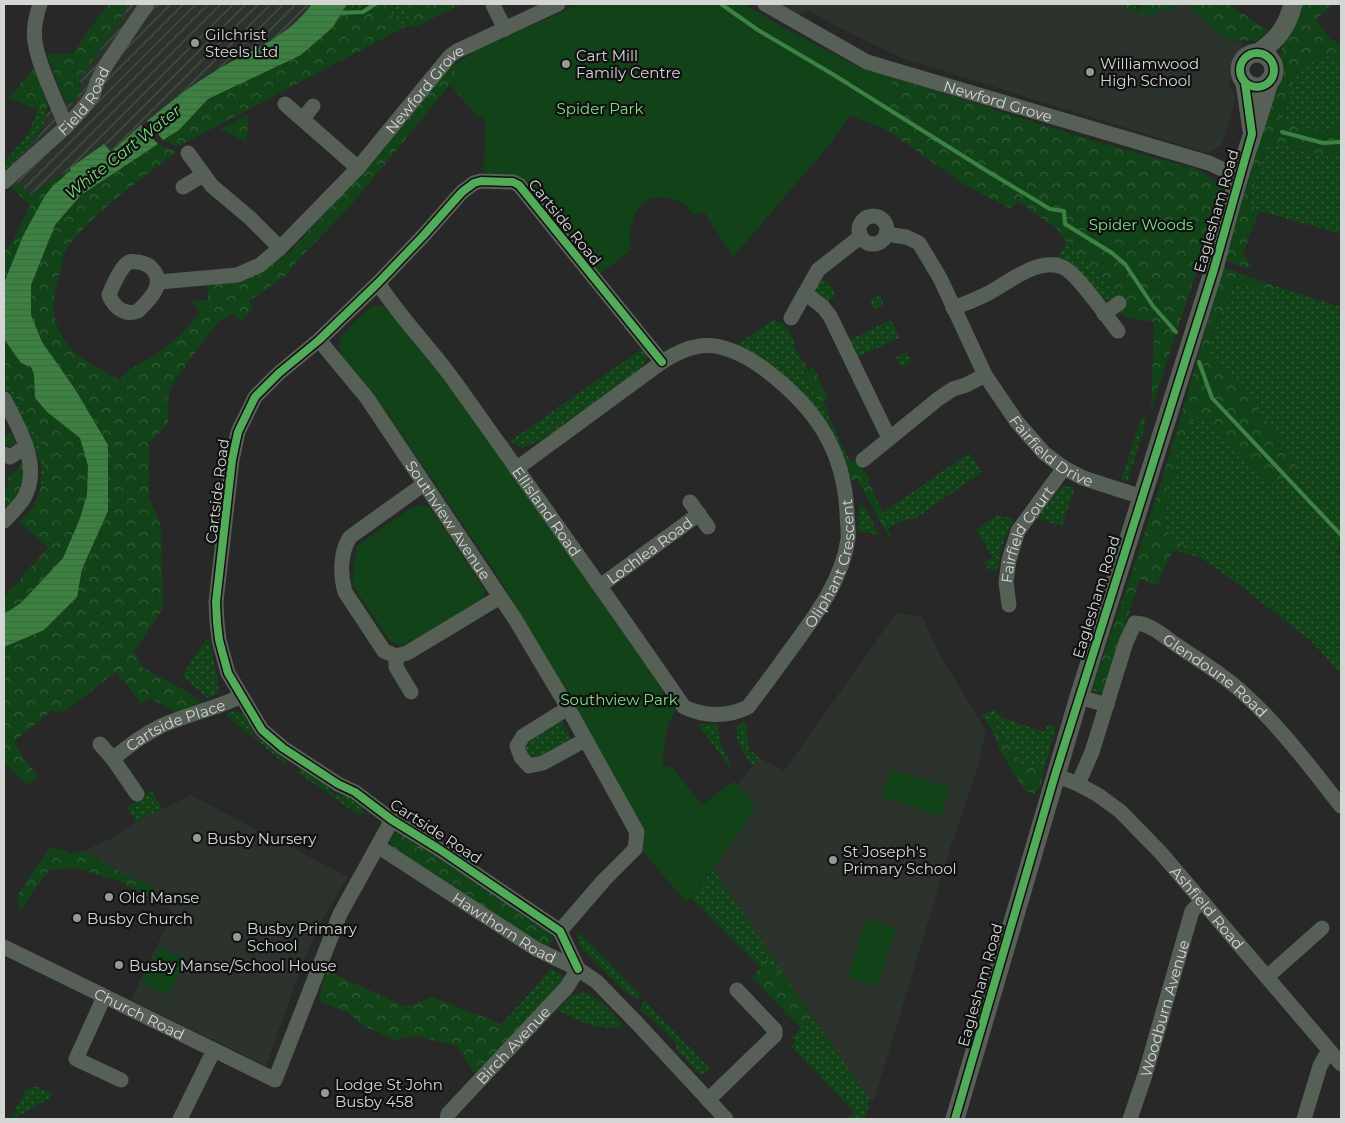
<svg xmlns="http://www.w3.org/2000/svg" width="1345" height="1123" font-family="Montserrat,sans-serif">
<defs>
<pattern id="industrial-furrows" width="10" height="10" patternUnits="userSpaceOnUse" patternTransform="scale(1.25)"><rect width="10" height="10" fill="#2c322c"/><path d="M-1 1l2-2M0 10L10 0M9 11l2-2" fill="none" stroke="#4a4f4a"/></pattern>
<pattern id="grass-dots" width="8" height="8" patternUnits="userSpaceOnUse" patternTransform="scale(1.25)"><rect width="8" height="8" fill="#124218"/><path d="M2 2h.1M6 6h.1" fill="none" stroke="#345d39" stroke-width="1.8" stroke-linecap="round"/></pattern>
<pattern id="forest-crowns" width="20" height="18" patternUnits="userSpaceOnUse" patternTransform="scale(1.25)"><rect width="20" height="18" fill="#124218"/><path d="M2 6a3 3 0 1 1 6 0M12 15a3 3 0 1 1 6 0" fill="none" stroke="#345d39"/></pattern>
<pattern id="water-rules" width="6" height="5" patternUnits="userSpaceOnUse" patternTransform="scale(1.25)"><rect width="6" height="5" fill="#3d8242"/><path d="M0 2.5h6" fill="none" stroke="#3e6841"/></pattern>
</defs>
<rect width="100%" height="100%" fill="#272827"/>
<g fill="#2c322c">
<path d="M777,4H1119L1139,15L1144,4H1198L1231,41L1242,42L1241,52L1229,86L1236,98L1222,145L1207,153L901,58L832,24L808,10L801,14H794Z"/>
<path d="M896,613L922,616L940,655L986,731L977,769L949,852L874,1101L870,1099L812,1017L713,869L744,826L755,808L744,792L737,785L759,758L784,771Z"/>
<path d="M191,795L348,877L317,929L301,968L266,1066L131,1000L173,912L151,890L150,884L132,878L84,851L114,837L136,822Z"/>
</g>
<path fill="url(#industrial-furrows)" d="M129,4H312L302,18L275,38L212,73L166,106L111,152L104,144L70,168L71,169L30,195L14,180L9,167L34,142L42,130L47,113L65,101L75,103L81,91L80,80L121,19Z"/>
<g fill="url(#grass-dots)">
<path d="M397,4H405L413,19L412,25L405,27L391,14L392,6Z"/>
<path d="M1324,56L1341,59V121L1337,128L1328,134L1282,121L1297,70Z"/>
<path d="M47,108C46,135 22,154 4,171V163L27,135L38,110Z"/>
<path d="M1279,143C1295,148 1329,163 1341,148V234L1259,211L1248,205L1266,147L1275,146Z"/>
<path d="M1067,242L1068,245L1119,298L1103,301L1056,259Z"/>
<path d="M820,277L831,285L836,296L826,303C815,292 812,292 820,277Z"/>
<path d="M1241,283L1271,293L1275,286L1341,307V537L1337,552L1341,557V674L1310,640L1243,588L1172,537L1168,533L1164,515L1182,439L1196,417L1209,419L1270,484L1293,472L1296,462L1230,371L1214,361L1207,352L1231,289Z"/>
<path d="M880,295L884,305L874,309L870,300Z"/>
<path d="M774,319L779,324L781,322L789,331L795,343L793,344L801,360L805,377L826,411L838,437L850,460L844,463L796,387L779,371L761,359L735,346Z"/>
<path d="M891,320L900,338L855,358L847,341Z"/>
<path d="M642,349L647,354L646,362L639,371L542,440L522,448L510,441Z"/>
<path d="M906,352L911,362L901,367L896,357Z"/>
<path d="M4,361L10,372L9,388L15,393L27,411L22,418L34,427L41,444L46,474L41,489V465L33,444L4,386Z"/>
<path d="M1141,418L1147,419L1128,480L1121,481Z"/>
<path d="M969,453L982,472L916,518L903,521L888,528L883,512Z"/>
<path d="M1063,486L1075,487L1062,526L1035,518Z"/>
<path d="M859,506L865,507L879,535L858,531Z"/>
<path d="M997,515L1014,519C1004,536 1000,552 997,571L988,569L984,562L993,558L976,530Z"/>
<path d="M209,639L218,681L219,693L207,698L184,677L183,674L206,640Z"/>
<path d="M995,710L1001,717L1044,732L1048,725L1056,726L1044,769L1033,765H1022L992,720L987,722L981,715Z"/>
<path d="M234,711C248,714 252,718 252,733L258,739H265L278,749L279,756L287,762L286,765L225,714Z"/>
<path d="M560,718L573,741L541,761L526,759L524,744Z"/>
<path d="M746,722L749,752L755,753L759,758L753,766C744,753 732,740 739,724Z"/>
<path d="M700,724H717L721,745L732,767L730,768L699,726Z"/>
<path d="M301,766L327,782L329,790L335,795L344,792L365,808L360,816L297,772Z"/>
<path d="M151,790L162,809L136,822L127,808Z"/>
<path d="M713,869L781,970L766,961L761,968L691,898Z"/>
<path d="M577,932L584,937L641,995L636,999L621,988L584,951L579,945Z"/>
<path d="M551,969L562,974L564,982L528,1020L502,1024Z"/>
<path d="M585,992C602,999 612,1012 623,1026C598,1032 579,1021 557,1010L571,996Z"/>
<path d="M644,1000L710,1069L701,1075L678,1051L674,1041L655,1022L640,1010Z"/>
<path d="M812,1017L870,1099L865,1119H848L854,1112L791,1046L796,1041L792,1038Z"/>
<path d="M35,1086L52,1093L50,1098L13,1119H11L25,1090Z"/>
</g>
<g fill="url(#forest-crowns)">
<path d="M108,4H129L121,19L80,80L81,91L74,103L65,101L59,87L47,54H72Z"/>
<path d="M347,4H397L392,6L391,14L405,27L177,147L163,140L179,130L208,99L333,27Z"/>
<path d="M405,4H463L415,27L412,25L413,19Z"/>
<path d="M743,4L797,35L854,65L1094,141L1196,169C1207,174 1215,180 1222,189L1217,209L1151,410L1154,322L1124,317L1118,311L1119,298L1068,245L1057,229L1018,201L1011,209L965,185L885,129L850,115L831,143Z"/>
<path d="M1119,4H1130L1140,9L1143,4H1176L1168,11L1160,8L1154,15H1139Z"/>
<path d="M1184,4H1228L1269,31L1257,40L1232,41L1216,33L1192,8Z"/>
<path d="M1304,4H1337L1333,5L1316,19L1331,40L1341,43V59L1324,56L1297,70L1282,121L1328,134L1337,128L1341,121V148L1338,152L1321,155L1279,143L1275,146L1266,147L1248,204L1259,211L1243,254L1252,267L1248,269L1225,260L1265,118L1274,94L1281,81L1282,71L1280,56L1283,44L1291,34Z"/>
<path d="M450,67L465,81L540,176L485,160V117L477,116L450,85L352,204L298,260L285,276L249,301L254,308L241,321L233,314L218,322L181,372L169,391L168,424L149,443V497L161,526L163,609L134,651L142,667L186,691L201,703L177,713L150,698L141,703L116,672L64,712L52,711L14,741L22,755L38,777L27,785L4,762V647L44,630L77,597L82,569L108,511L87,410L75,389L42,342L31,315V285L55,225L82,195L158,144L177,152C141,179 96,210 68,247C64,252 63,261 61,268C51,302 48,325 75,352C84,362 108,373 120,380L130,369L157,354L180,336L200,312L192,301L208,300L207,285L271,265L289,252L360,175Z"/>
<path d="M34,68C40,80 47,93 47,108L38,110L9,98Z"/>
<path d="M249,114L246,142L221,129Z"/>
<path d="M71,169L44,197L23,236L4,283V252L14,239L30,205L9,186L14,180L30,195Z"/>
<path d="M1223,267L1275,286L1272,293L1241,283L1231,289L1207,352L1214,361L1230,371L1296,462L1293,473L1270,484L1209,419L1196,417L1182,439L1164,515L1168,533L1199,557L1173,550L1157,586L1140,579L1103,693L1091,690C1141,551 1185,410 1223,267Z"/>
<path d="M4,339L21,363L31,367L34,374L35,399L47,412L80,438L88,466L87,495L79,521L63,558L21,603L4,614V597L48,548L19,522L34,506L46,474L41,444L34,427L22,418L27,411L15,393L9,388L10,372L4,361Z"/>
<path d="M801,360H803L808,370L813,367L828,398L823,401L828,411L827,412C814,393 806,383 801,360Z"/>
<path d="M11,433L16,445L12,447L4,444V436Z"/>
<path d="M850,460L856,462L870,478L868,481L883,512L893,544L860,485L856,480L851,481L844,463Z"/>
<path d="M23,463L25,467L20,495L4,514V491L9,486L7,479Z"/>
<path d="M991,720L1022,765H1034L1044,769L1041,784L1035,794L1025,791L999,749L996,738L987,722Z"/>
<path d="M399,832L550,932L553,941L549,946L542,947L393,848L390,842L394,834Z"/>
<path d="M50,847L72,853L84,851L132,878L150,884L151,890L147,896L119,881L76,868L49,870L32,893L21,911L18,905L17,895Z"/>
<path d="M766,960L781,970L812,1017L801,1029L752,977Z"/>
<path d="M326,970L406,1007L432,997L502,1024L528,1020L475,1074L457,1046L417,1036L394,1040L360,1024L349,1013L319,1001Z"/>
</g>
<g fill="#124218">
<path d="M580,4H743L797,35L854,65L893,79L885,129L849,115L831,143L733,257L704,212L694,215C691,212 688,206 684,204C679,200 671,199 665,198C635,194 627,227 631,250L600,274L527,182L512,176L484,173L485,117L477,116L451,85L457,74L450,67L479,49Z"/>
<path d="M372,306H381L394,314L444,377L664,688L662,691L676,710C664,727 664,745 663,766L672,767L702,805L734,781L744,792L755,808L744,826L691,898L686,902L642,851L645,833L498,576L383,407L343,359L340,350V338L350,326Z"/>
<path d="M422,504L430,508L485,590L483,599L408,643C401,645 395,645 389,640L353,586C352,572 354,558 358,545L411,508Z"/>
<path d="M891,769L950,788L941,816L882,797Z"/>
<path d="M866,919L896,928L878,986L848,977Z"/>
<path d="M159,946L186,960L168,995L141,982Z"/>
</g>
<g fill="url(#water-rules)">
<path d="M312,4H347L333,27L301,55L208,99L179,130L163,140L147,121C168,104 189,87 212,73C248,50 286,40 312,4Z"/>
<path d="M141,125L158,144L81,195L55,225L31,285V315L42,342L75,389L108,445V511L82,569L77,597L44,630L4,647V614L21,603L63,558L79,521L87,495L88,466L80,438L47,412L35,398L34,374L31,367L21,363L4,339V283L23,236L44,197L52,187L71,170L70,168L104,144L111,152Z"/>
</g>
<g fill="none" stroke-linecap="round" stroke-linejoin="round">
<g stroke="#3d8242" stroke-width="4">
<path d="M721,4L758,30L834,75L987,171L1050,209L1064,211L1065,224L1112,253L1125,264L1153,306L1176,332"/>
<path d="M337,13L363,12L375,4"/>
<path d="M1282,132L1323,143L1341,142"/>
<path d="M1199,362L1212,398L1341,535"/>
</g>
<g stroke="#576057" stroke-width="15">
<path d="M40,4C36,16 33,30 35,42C39,68 57,102 66,127"/>
<path id="s1" d="M765,4L867,62L1209,163L1239,177"/>
<path d="M493,5L505,29"/>
<path d="M285,104L358,168"/>
<path d="M303,119L313,106"/>
<path d="M188,153L212,186L250,218L280,248"/>
<path id="s2" d="M4,182L66,127L84,107L93,95L97,82L106,65L147,4"/>
<path d="M183,187L203,175"/>
<circle cx="873" cy="230" r="14"/>
<path id="s3" d="M886,234L906,237L919,243L940,278L985,375L1017,422L1044,453L1064,468L1083,478L1142,497"/>
<path d="M138,262C145,263 150,265 154,271C165,286 148,301 138,311C124,316 114,307 109,295C112,287 121,266 129,262C132,261 135,262 138,262Z"/>
<path id="s4" d="M159,282L237,275L260,265L280,248L358,168L450,56L457,51L558,4"/>
<path id="s5" d="M378,283C400,318 431,348 455,382C532,490 609,598 684,707C705,717 728,717 748,707C763,688 777,668 791,649C815,616 842,581 848,539C849,531 847,521 847,513C844,448 814,406 763,368C746,356 722,343 700,346C686,348 674,354 662,362L516,469"/>
<path d="M805,293L823,307L830,316L889,438"/>
<path d="M953,308C965,304 977,299 989,293C1009,282 1042,254 1066,269C1080,278 1107,317 1118,331"/>
<path d="M1104,314L1119,303"/>
<path d="M791,318L818,270L860,237"/>
<path id="s6" d="M319,340L367,398L515,619L568,708L637,832L635,849L604,880L560,931"/>
<path d="M4,399C19,428 42,466 24,498C19,506 11,514 4,521"/>
<path d="M4,454L10,457L26,447"/>
<path d="M863,460L938,399L953,389L966,385L985,375"/>
<path d="M424,484L350,537C340,552 340,575 345,592L384,651L396,656L407,653L500,597"/>
<path d="M690,502L708,527"/>
<path id="s7" d="M600,586L699,514"/>
<path id="s8" d="M1009,605L1006,582L1009,560L1018,531L1064,468"/>
<path d="M396,656V667L411,692"/>
<path d="M1079,697L1107,705"/>
<path d="M568,708L523,736L517,746L521,757L529,766L543,763L585,740"/>
<path d="M100,744L113,759L137,794"/>
<path id="s9" d="M113,759C128,746 143,735 161,726C187,714 216,709 241,696"/>
<path id="s10" d="M1055,775L1078,784L1098,795L1120,811L1161,853L1341,1064"/>
<path id="s11" d="M1078,784L1092,752L1126,642L1135,623C1150,623 1166,638 1178,646C1200,661 1224,675 1243,693C1280,726 1311,768 1341,806"/>
<path id="s12" d="M379,847L536,949L578,969L597,982L636,1022L726,1119"/>
<path id="s13" d="M4,947L275,1080L340,914L392,820"/>
<path d="M578,969L560,931L439,849L392,820L355,792L338,784L283,748L262,730L228,673L219,640L217,622L216,602L232,460L238,432L255,397L279,373L319,340L378,283L423,236L462,192L474,183L481,181L513,182L519,185L662,362"/>
<path d="M1267,977L1322,928"/>
<path d="M104,997L76,1059L121,1080"/>
<path d="M708,1100L775,1035V1030L737,990"/>
<path d="M180,1119L214,1050"/>
<path id="s14" d="M447,1119L448,1114L567,987L578,969"/>
<path id="s15" d="M1130,1119L1145,1075L1192,911L1202,901"/>
<path d="M1304,1119L1320,1066L1329,1050"/>
</g>
<g stroke="#576057" stroke-width="19">
<path d="M1258,53C1278,39 1287,27 1293,4"/>
<circle cx="1257" cy="70" r="17"/>
<path d="M1245,83L1252,131"/>
<path d="M955,1119L1079,697L1214,269C1225,225 1237,180 1252,136C1258,118 1264,100 1269,81"/>
</g>
<g stroke="#101110" stroke-width="11">
<g id="cycleway">
<circle cx="1257" cy="70" r="17"/>
<path d="M578,969L560,931L439,849L392,820L355,792L338,784L283,748L262,730L228,673L219,640L217,622L216,602L232,460L238,432L255,397L279,373L319,340L378,283L423,236L462,192L474,183L481,181L513,182L519,185L662,362"/>
<path d="M955,1119L1055,775L1214,269L1252,134L1245,83"/>
</g>
</g>
<use href="#cycleway" stroke="#51ab58" stroke-width="8"/>
</g>
<g fill="#979997" stroke="#101110" stroke-width="2">
<circle cx="195" cy="43" r="5"/>
<circle cx="566" cy="64" r="5"/>
<circle cx="1090" cy="72" r="5"/>
<circle cx="197" cy="838" r="5"/>
<circle cx="833" cy="860" r="5"/>
<circle cx="109" cy="897" r="5"/>
<circle cx="77" cy="918" r="5"/>
<circle cx="237" cy="937" r="5"/>
<circle cx="119" cy="965" r="5"/>
<circle cx="325" cy="1093" r="5"/>
</g>
<g text-anchor="middle" dominant-baseline="central" stroke-width="4.5" stroke-linejoin="round" paint-order="stroke">
<g font-size="15" fill="#d4d6d4" stroke="#101110" text-anchor="start">
<text x="205" y="34">Gilchrist<tspan x="205" dy="17">Steels Ltd</tspan></text>
<text x="576" y="55">Cart Mill<tspan x="576" dy="17">Family Centre</tspan></text>
<text x="1100" y="63">Williamwood<tspan x="1100" dy="17">High School</tspan></text>
<text x="207" y="838">Busby Nursery</text>
<text x="843" y="851">St Joseph's<tspan x="843" dy="17">Primary School</tspan></text>
<text x="119" y="897">Old Manse</text>
<text x="87" y="918">Busby Church</text>
<text x="247" y="928">Busby Primary<tspan x="247" dy="17">School</tspan></text>
<text x="129" y="965">Busby Manse/School House</text>
<text x="335" y="1084">Lodge St John<tspan x="335" dy="17">Busby 458</tspan></text>
</g>
<g font-size="15" fill="#d4d6d4" stroke="#101110">
<text stroke="none"><textPath href="#s4" startOffset="345">Newford Grove</textPath></text>
<text stroke="none"><textPath href="#s2" startOffset="115">Field Road</textPath></text>
<text stroke="none"><textPath href="#s1" startOffset="254">Newford Grove</textPath></text>
<text transform="translate(1216 211) rotate(-74)">Eaglesham Road</text>
<text transform="translate(565 222) rotate(51)">Cartside Road</text>
<text stroke="none"><textPath href="#s3" startOffset="285">Fairfield Drive</textPath></text>
<text transform="translate(217 491) rotate(-83)">Cartside Road</text>
<text stroke="none"><textPath href="#s5" startOffset="284">Ellisland Road</textPath></text>
<text stroke="none"><textPath href="#s6" startOffset="222">Southview Avenue</textPath></text>
<text stroke="none"><textPath href="#s8" startOffset="76">Fairfield Court</textPath></text>
<text stroke="none"><textPath href="#s7" startOffset="61">Lochlea Road</textPath></text>
<text stroke="none"><textPath href="#s5" startOffset="758">Oliphant Crescent</textPath></text>
<text transform="translate(1096 597) rotate(-73)">Eaglesham Road</text>
<text stroke="none"><textPath href="#s11" startOffset="268">Glendoune Road</textPath></text>
<text stroke="none"><textPath href="#s9" startOffset="72">Cartside Place</textPath></text>
<text transform="translate(436 831) rotate(33)">Cartside Road</text>
<text stroke="none"><textPath href="#s10" startOffset="205">Ashfield Road</textPath></text>
<text stroke="none"><textPath href="#s12" startOffset="149">Hawthorn Road</textPath></text>
<text transform="translate(980 985) rotate(-74)">Eaglesham Road</text>
<text stroke="none"><textPath href="#s15" startOffset="116">Woodburn Avenue</textPath></text>
<text stroke="none"><textPath href="#s13" startOffset="151">Church Road</textPath></text>
<text stroke="none"><textPath href="#s14" startOffset="100">Birch Avenue</textPath></text>
</g>
<g font-size="15" fill="#7ee083" stroke="#101110">
<text x="600" y="108">Spider Park</text>
<text x="1141" y="224">Spider Woods</text>
<text x="619" y="699">Southview Park</text>
</g>
<g font-size="16" font-style="italic" fill="#79dc7f" stroke="#101110">
<text transform="translate(123 152) rotate(-38)">White Cart Water</text>
</g>
</g>
<rect width="1345" height="1123" fill="none" stroke="#d4d6d4" stroke-width="10"/>
</svg>
